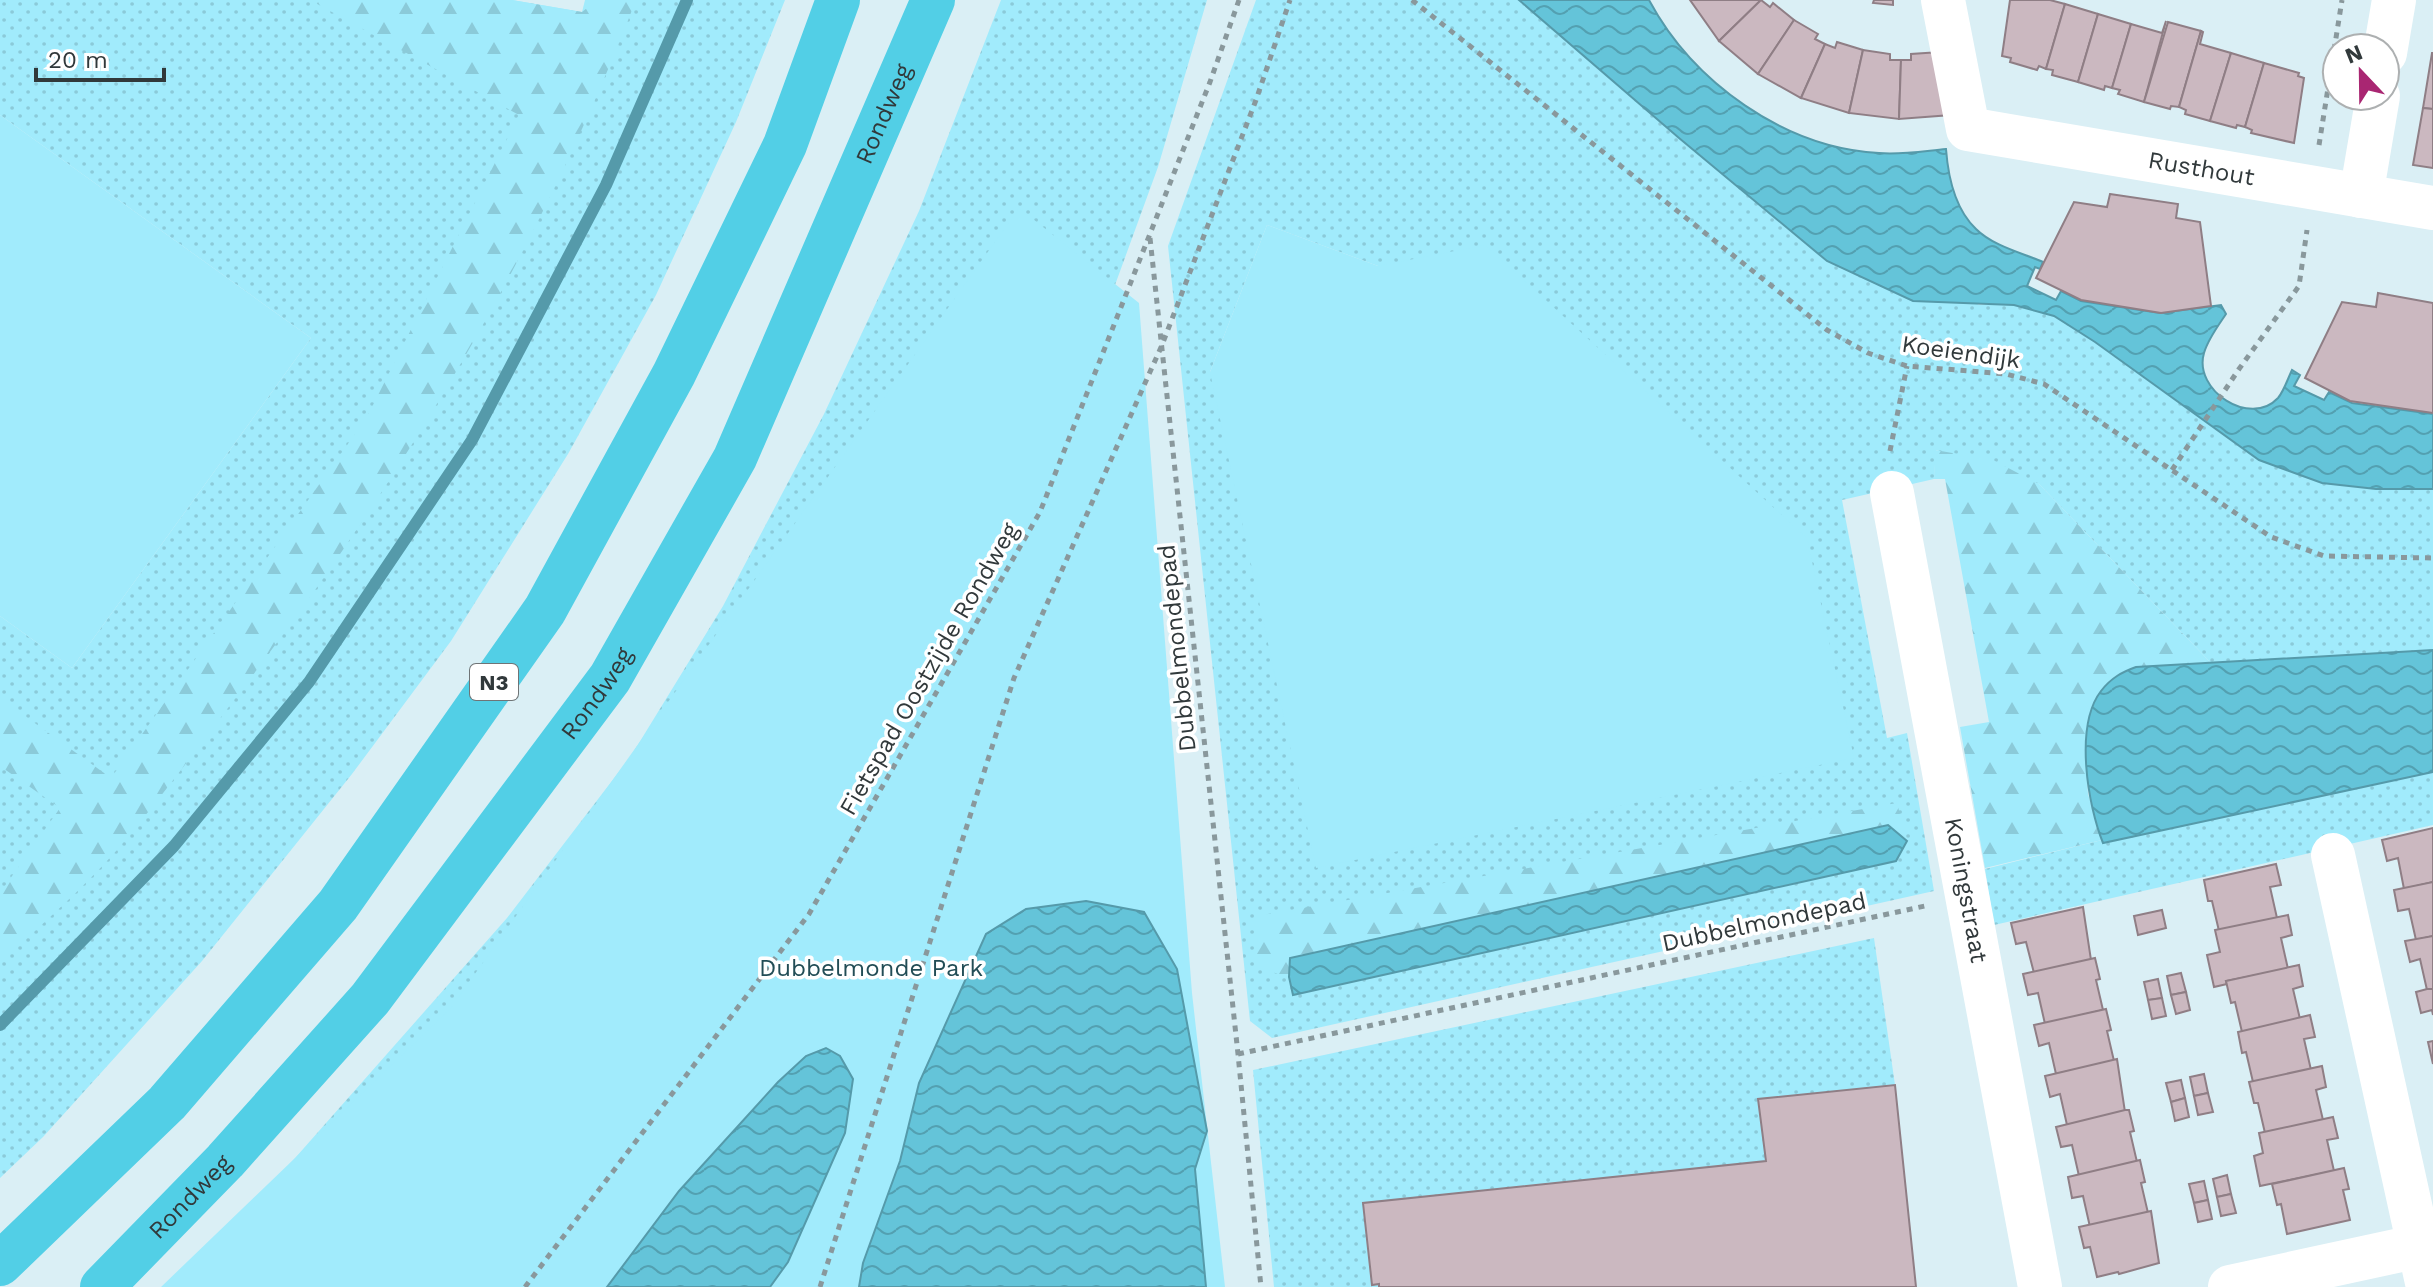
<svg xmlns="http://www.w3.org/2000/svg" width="2433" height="1287" font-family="'Work Sans',sans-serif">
<defs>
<pattern id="grass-dots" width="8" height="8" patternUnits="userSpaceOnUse" patternTransform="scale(2)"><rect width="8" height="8" fill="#a1ebfc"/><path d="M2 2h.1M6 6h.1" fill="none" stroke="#8bcad9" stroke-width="1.8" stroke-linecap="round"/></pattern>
<pattern id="forest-firs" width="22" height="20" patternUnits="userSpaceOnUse" patternTransform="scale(2)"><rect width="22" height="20" fill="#a1ebfc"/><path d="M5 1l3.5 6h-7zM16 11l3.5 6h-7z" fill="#8bcad9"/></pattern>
<pattern id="water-waves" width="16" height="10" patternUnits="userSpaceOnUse" patternTransform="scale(2)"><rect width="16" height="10" fill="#64c4d9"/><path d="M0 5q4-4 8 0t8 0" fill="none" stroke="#53a0b1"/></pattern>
</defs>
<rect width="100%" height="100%" fill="#daeff5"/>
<g fill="url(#grass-dots)" fill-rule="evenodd">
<path d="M0,0H512L582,12L585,0H785L736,122L656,295L568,454L451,641L352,774L202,961L43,1137L0,1178V616L72,668L311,338L0,115Z"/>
<path d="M1001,0H1207L1158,167L1111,296L1065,400L1019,262C956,404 881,542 801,675L890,732L784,901L636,1109L600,1080L633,1032L593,992L448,1180L354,1287H164L266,1191L507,918L631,756L723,606L824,414L919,211Z"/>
<path d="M1256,0H1519L1679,138L1979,305H2014L2054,316L2095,342L2259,460L2322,483L2376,489H2433V650L2211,663L2039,484L1936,450L1934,479L1842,500L1887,738L1907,733L1934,891L1272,1038L1250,1021L1168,246ZM1267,225L1378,266L1210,372Z"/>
<path d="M2433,772V825L1994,925L1985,869L2102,840L2103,843Z"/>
<path d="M1874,938L1895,1085L1758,1099L1766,1161L1364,1203L1372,1284H1379V1287H1274L1253,1070Z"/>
</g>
<g fill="url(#forest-firs)">
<path d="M310,0H512L582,12L597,0H636C540,250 402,480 240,692C200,745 160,799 117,850C82,890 39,926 0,964V893L60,808L0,766V698L111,778L367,417L519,115Z"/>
<path d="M1935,450L1993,460L2039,484L2211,663L2136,667L2089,725L2086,766L2088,794L2102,840L1985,868L1960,727L1989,722L1945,479H1934Z"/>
<path d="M1897,803L1907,841L1888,825L1290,959L1289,977L1254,967L1257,916Z"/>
</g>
<g fill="#a1ebfc">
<path d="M0,115L311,338L72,668L0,616Z"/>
<path d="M1019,208L1139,303L1192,993L1225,1287H161L450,1009Z"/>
<path d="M1267,225L1378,266L1485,245L1807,538L1854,758L1316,868L1210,372Z"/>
</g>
<g fill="url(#water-waves)" stroke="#559aaa" stroke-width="2">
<path d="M1519,0H1649C1693,82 1784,148 1879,153C1901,155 1924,151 1946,149C1948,176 1955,209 1976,229C1993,246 2022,253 2043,262L2040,269L2035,267L2027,286L2056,300L2061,291L2081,301L2160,313L2221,305L2226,314C2218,326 2208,339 2204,353C2193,390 2250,428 2278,398C2284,391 2288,378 2292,370L2300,375L2294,386L2324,400L2329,392L2352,403L2433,414V489H2376L2322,483L2259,460L2095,342L2054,316L2014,305L1913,301L1827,261L1679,138Z"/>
<path d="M2433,650V772L2103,843C2088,806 2074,726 2101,691C2111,678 2122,672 2136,667Z"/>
<path d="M1888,825L1907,841L1896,861L1293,995L1289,977L1290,958Z"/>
<path d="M1086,901L1144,912L1177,969L1207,1131L1195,1169L1206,1287H859L863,1263L900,1161L919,1083L986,934L1026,909Z"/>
<path d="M826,1048L840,1056L853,1079L845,1133L788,1262L770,1287H607L679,1191L778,1082L806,1056Z"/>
</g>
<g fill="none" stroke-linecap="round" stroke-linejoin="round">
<path stroke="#559aaa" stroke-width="12" d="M0,1025L174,846L309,682L472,440L606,185L687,0"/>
</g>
<g fill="#cbb8c0" stroke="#8f7e85" stroke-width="2">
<path d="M1690,0H1761L1719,41Z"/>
<path d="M1761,0L1770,7L1773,3L1794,20L1758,74L1719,41Z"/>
<path d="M1874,0H1893V5L1873,3Z"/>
<path d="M2010,0H2050L2065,4L2046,69L2039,66L2037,70L2010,62L2011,58L2002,56Z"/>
<path d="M2065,4L2098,14L2078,82L2052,75L2053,70L2046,69Z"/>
<path d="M2098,14L2131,24L2112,88L2105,86L2104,90L2078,82Z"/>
<path d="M1794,20L1818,34L1815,39L1825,44L1801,98L1758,74Z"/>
<path d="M2166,21L2144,102L2118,94L2120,90L2112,88L2131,24L2162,33Z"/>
<path d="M2168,22L2201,31L2179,107L2171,106L2170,109L2144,102Z"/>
<path d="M2201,31L2203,32L2200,44L2231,53L2210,121L2185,114L2186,110L2179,107Z"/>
<path d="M1837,42L1863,50L1849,113L1801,98L1825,44L1835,48Z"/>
<path d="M1863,50L1890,54V60H1901L1899,119L1849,113Z"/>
<path d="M1940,52L1951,115L1899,119L1901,60H1911V54Z"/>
<path d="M2231,53L2264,63L2245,127L2237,125L2236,128L2210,121Z"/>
<path d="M2432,53H2433V109L2423,108Z"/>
<path d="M2264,63L2299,73L2298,76L2304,78L2294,143L2251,133L2252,130L2245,127Z"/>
<path d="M2423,108L2433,109V168L2413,165Z"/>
<path d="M2110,194L2178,204L2176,218L2200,222L2211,306L2161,313L2081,300L2036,278L2074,202L2107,207Z"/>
<path d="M2378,293L2433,303V413L2350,401L2305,378L2342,302L2376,307Z"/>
<path d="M2433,828V882L2404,889L2398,858L2387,861L2382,840Z"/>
<path d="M2276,864L2281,885L2270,887L2277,918L2219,931L2212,901H2208L2204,880Z"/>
<path d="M2433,882V936L2416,940L2409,909L2398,911L2394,890Z"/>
<path d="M2083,907L2091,960L2034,973L2026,942L2016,944L2011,923Z"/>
<path d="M2162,910L2166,928L2138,935L2134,916Z"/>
<path d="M2288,915L2292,935L2281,938L2288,969L2226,981L2227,984L2214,987L2207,955L2220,952L2215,930Z"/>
<path d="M2433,936V989L2427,990L2420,959L2410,962L2405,941Z"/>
<path d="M2095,958L2100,979L2096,980L2103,1010L2045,1024L2038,993L2028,995L2023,974Z"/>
<path d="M2299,965L2303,986L2293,989L2300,1019L2242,1032L2235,1002L2231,1003L2226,981Z"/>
<path d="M2181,973L2186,992L2171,995L2167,976Z"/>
<path d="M2158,979L2162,998L2148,1000L2144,982Z"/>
<path d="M2427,989H2433V1015L2432,1010L2421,1013L2416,992Z"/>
<path d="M2186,992L2190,1010L2176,1014L2171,995Z"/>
<path d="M2162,998L2166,1016L2152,1019L2148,1000Z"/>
<path d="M2106,1009L2111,1030L2107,1031L2114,1061L2056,1074L2049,1043L2039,1046L2034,1025Z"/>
<path d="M2310,1015L2315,1037L2304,1039L2311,1070L2253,1082L2246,1052L2242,1053L2238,1032Z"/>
<path d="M2433,1041V1064L2428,1042Z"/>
<path d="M2117,1059L2125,1112L2067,1125L2060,1094L2050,1097L2045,1076Z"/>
<path d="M2322,1066L2326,1087L2316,1090L2323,1120L2265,1133L2258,1103H2254L2249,1082Z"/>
<path d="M2204,1074L2208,1093L2194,1096L2190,1077Z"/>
<path d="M2181,1080L2185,1098L2171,1102L2166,1083Z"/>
<path d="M1895,1085L1916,1287H1379V1284L1372,1285L1363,1203L1766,1161L1758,1099Z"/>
<path d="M2208,1093L2213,1112L2198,1115L2194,1096Z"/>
<path d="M2185,1098L2189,1117L2175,1121L2171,1102Z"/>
<path d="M2125,1110H2129L2134,1131L2130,1132L2137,1162L2079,1176L2072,1145L2061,1147L2056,1127Z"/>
<path d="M2333,1117L2338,1138L2327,1140L2334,1171L2260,1186L2254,1156L2263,1153L2259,1133Z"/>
<path d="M2140,1160L2145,1182L2141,1183L2148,1213L2090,1227L2083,1196L2072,1198L2068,1177Z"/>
<path d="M2344,1168L2349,1189L2343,1190L2350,1220L2287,1234L2281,1204L2277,1205L2272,1184Z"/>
<path d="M2227,1175L2231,1194L2217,1197L2213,1179Z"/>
<path d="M2204,1181L2208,1200L2194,1203L2189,1184Z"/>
<path d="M2231,1194L2236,1213L2221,1216L2217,1197Z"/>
<path d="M2208,1200L2212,1219L2198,1222L2194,1203Z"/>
<path d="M2151,1211L2159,1263L2119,1274L2118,1272L2097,1277L2090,1247L2084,1248L2079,1227Z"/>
</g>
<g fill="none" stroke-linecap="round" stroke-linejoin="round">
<g stroke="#89989c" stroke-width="5" stroke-dasharray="6 6" stroke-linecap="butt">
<path d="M1412,0L1827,330L1868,353L1907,366L2006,374L2044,384L2271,537L2324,556L2433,558"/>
<path d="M2319,145L2342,0"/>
<path d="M1150,238L1238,1054L1261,1287"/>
<path d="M1890,451L1907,366"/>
<path d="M2172,470L2239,369L2299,286L2307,230"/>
<path d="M1238,1054L1925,906"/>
<path d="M525,1287L809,914L1040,512L1210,82L1239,0"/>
<path d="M820,1287L1014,678L1162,345L1256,100L1290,0"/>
</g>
<g stroke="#fff" stroke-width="44">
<path id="s1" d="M1943,0L1968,129L2433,208"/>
<path d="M2385,53L2394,0"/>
<path d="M2361,196L2378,96"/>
<path id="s2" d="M1892,493L2040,1287"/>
<path d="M2333,855L2428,1287"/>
<path d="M2230,1287L2433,1243"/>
</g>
<g stroke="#52cfe6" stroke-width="44">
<path d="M0,1264L167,1103L338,905L545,610L674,374L785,145L838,0"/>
<path id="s3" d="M102,1287L225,1161L370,999L610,678L735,458L933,0"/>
</g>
</g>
<g text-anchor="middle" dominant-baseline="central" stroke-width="7" stroke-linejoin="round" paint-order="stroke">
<rect fill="#fff" stroke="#6f7476" stroke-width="2" x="470" y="664" width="48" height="36" rx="6"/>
<g font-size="22" font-weight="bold" fill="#31393b">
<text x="494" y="682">N3</text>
</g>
<g font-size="24" fill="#31393b" stroke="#fff">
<text stroke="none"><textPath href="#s3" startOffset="1422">Rondweg</textPath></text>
<text stroke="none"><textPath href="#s1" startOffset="368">Rusthout</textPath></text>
<text transform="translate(1961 352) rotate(8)">Koeiendijk</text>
<text transform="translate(1177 648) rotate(-96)">Dubbelmondepad</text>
<text transform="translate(929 669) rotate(-60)">Fietspad Oostzijde Rondweg</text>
<text stroke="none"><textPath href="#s3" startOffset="774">Rondweg</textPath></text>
<text stroke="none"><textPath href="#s2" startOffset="404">Koningstraat</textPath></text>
<text transform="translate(1764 922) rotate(-12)">Dubbelmondepad</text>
<text stroke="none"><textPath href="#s3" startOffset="126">Rondweg</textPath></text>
</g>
<g font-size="24" fill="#224d56" stroke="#fff">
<text x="871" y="968">Dubbelmonde Park</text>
</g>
</g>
<g transform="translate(2361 72) rotate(338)"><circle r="38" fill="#ffffff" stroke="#adb0b1" stroke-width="2"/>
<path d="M0-6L14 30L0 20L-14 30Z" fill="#a92672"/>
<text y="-12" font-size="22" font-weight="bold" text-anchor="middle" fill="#31393b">N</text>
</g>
<path d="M36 68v12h128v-12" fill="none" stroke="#31393b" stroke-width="4"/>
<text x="48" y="68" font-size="24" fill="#31393b" stroke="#ffffff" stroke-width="6" paint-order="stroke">20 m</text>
</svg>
